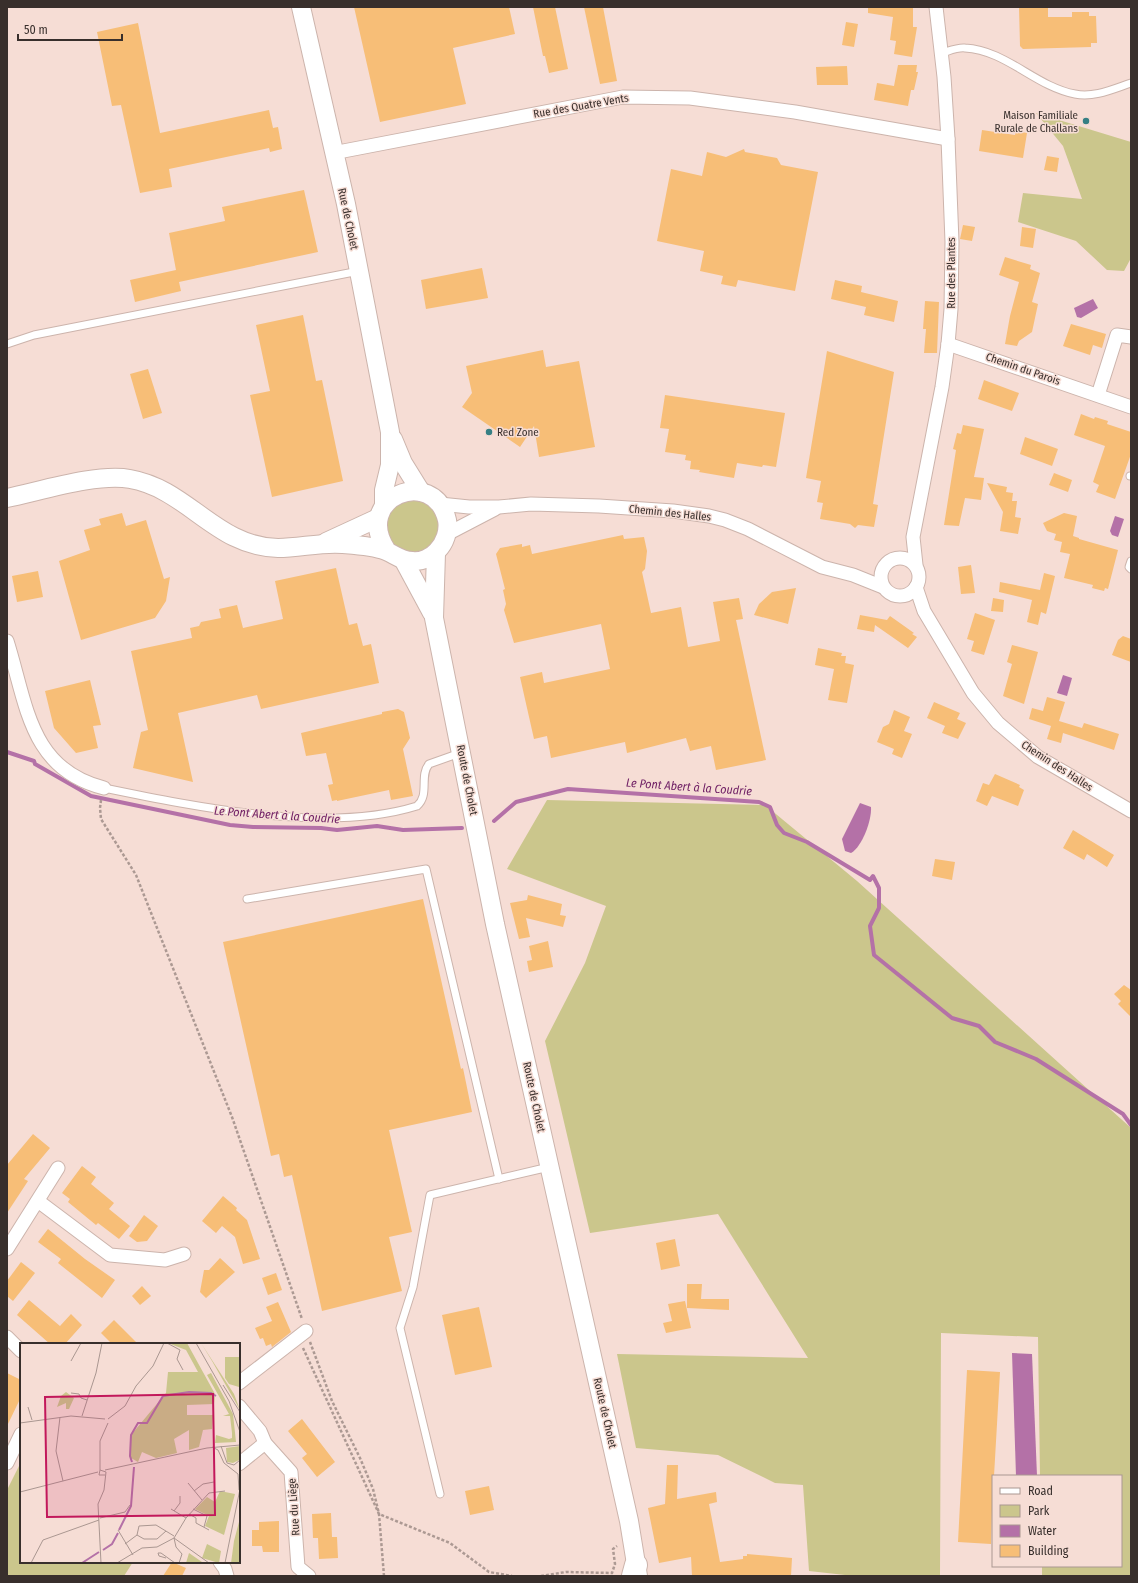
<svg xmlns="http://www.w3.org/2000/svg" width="1138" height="1583" font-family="'Fira Sans Condensed',sans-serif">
<rect width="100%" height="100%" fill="#f6ddd5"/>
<g fill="#cbc68c">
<path d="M1036,113L1131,142V258L1124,271L1107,270L1076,241L1018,222L1023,193L1082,199L1063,146Z"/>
<path d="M402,499L428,501L442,523L436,543L420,554L401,552L387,538L385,519Z"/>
<path d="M547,800L765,805L857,881L1131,1128V1576H1042V1566H1121V1476H1040L1038,1337L941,1333L940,1576H854L809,1571L803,1485L775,1483L718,1455L636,1448L617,1354L808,1358L718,1214L590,1233L545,1041L585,963L606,906L507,869Z"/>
<path d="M21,1462V1562H133L124,1576H7V1490Z"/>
</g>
<g fill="#b471a7">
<path d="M1093,299L1098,308L1081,318L1077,317L1074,308Z"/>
<path d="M1115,516L1124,519L1118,537L1112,535L1110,531Z"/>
<path d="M1063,675L1072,678L1067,696L1057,693Z"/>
<path d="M860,803L871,807C872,820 862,847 851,853L845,851L842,839Z"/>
<path d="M1012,1353L1032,1354L1037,1476H1016Z"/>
</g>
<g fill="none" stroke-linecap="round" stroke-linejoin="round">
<g stroke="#b471a7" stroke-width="4">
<path d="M7,752L34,761L35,764L91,796L230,825L253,827L321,828L337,830L377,826L403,830L462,828"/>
<path d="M494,821L516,802L568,789L759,802L770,807L777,825L784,833L807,842L870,880L873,876L879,888V908L870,926L874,955L952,1018L979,1026L995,1042L1036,1059L1123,1114L1131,1125"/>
</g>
</g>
<g fill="#f7be77">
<path d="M354,7H509L515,34L453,48L466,104L380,122Z"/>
<path d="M533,7H555L568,69L549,73L545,56H543Z"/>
<path d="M584,7H603L617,81L600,84Z"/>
<path d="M868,7H913V27H917L912,57L894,54L896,41L890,40L893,17L868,13Z"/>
<path d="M1019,7H1048V17H1072V12H1089V16H1096L1097,43H1091V47L1023,49L1020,46Z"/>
<path d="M846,22L858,24L854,47L842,45Z"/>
<path d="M138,23L160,133L269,110L273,128L278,127L282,149L270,152L269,148L169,169L172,187L140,193L121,105L112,106L97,32Z"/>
<path d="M898,65H917L916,72H918L914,90H911L908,106L874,100L877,83L894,86Z"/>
<path d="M847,66L848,85H817L816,67Z"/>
<path d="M982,130L1015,135L1016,131L1027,133L1023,158L979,151Z"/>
<path d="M744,149L745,152L777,158L781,165L818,172L795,291L738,280L736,287L721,284L723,276L700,271L704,251L657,241L671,169L702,176L707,152L726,157Z"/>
<path d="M1047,156L1059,158L1057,172L1044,170Z"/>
<path d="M304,190L318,252L179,282L181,291L135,302L130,280L176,270L169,233L225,221L222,207Z"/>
<path d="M963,225L975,227L972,241L960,239Z"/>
<path d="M1022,227L1036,229L1033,248L1020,246Z"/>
<path d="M1005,257L1031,265L1030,269L1040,273L1032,302L1038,304L1032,332L1019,341L1017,346L1005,344L1010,316L1019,282L999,275Z"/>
<path d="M482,268L488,298L426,309L421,280Z"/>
<path d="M835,280L862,286L861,292L898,301L894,322L864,315L866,307L831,299Z"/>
<path d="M925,301L939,302L937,353H924L926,329H923Z"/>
<path d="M303,315L316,381L322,380L343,481L272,497L250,395L270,391L256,325Z"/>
<path d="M1071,324L1106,334L1102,348L1093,345L1090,355L1063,346Z"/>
<path d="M543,350L546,367L579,361L595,447L539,457L534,426L520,447L462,407L472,393L466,366Z"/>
<path d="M827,351L894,372L873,504L878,505L874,527L858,525L855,528L850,524L820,519L823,503L817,502L821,481L806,478Z"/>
<path d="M148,369L162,413L143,419L130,374Z"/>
<path d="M984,380L1019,393L1012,411L978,399Z"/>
<path d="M665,395L785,413L776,467L763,465L762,467L737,463L734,478L699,472L700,470L690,469L691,461L685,460L686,455L665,452L669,429L660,428Z"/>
<path d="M1081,414L1094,419L1095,417L1108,421L1107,424L1131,432V454L1115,499L1096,492L1099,485L1093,482L1105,446L1074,435Z"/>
<path d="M963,425L984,429L974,477L984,478L981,500L965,498L959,526L944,525L956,450L953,449L957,433L961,434Z"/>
<path d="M1025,437L1058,449L1052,466L1020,454Z"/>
<path d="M1054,473L1072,480L1068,492L1049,485Z"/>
<path d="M987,483L1007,487L1006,492L1013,493L1012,501H1017L1015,517L1021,518L1018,534L1000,531L1003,512Z"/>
<path d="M122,513L126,526L146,520L164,579L170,577L166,601L155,618L81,640L59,561L90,550L84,530L101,525L99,519Z"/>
<path d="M1064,513L1077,516L1073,536L1079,538V539L1118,550L1108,589L1105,588L1104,591L1092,588L1093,585L1064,578L1070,554L1060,552L1062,542L1054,540L1056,534L1047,531L1043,523Z"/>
<path d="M623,535L624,539L644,537L647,551L645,569L642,572L651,613L681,607L688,647L720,641L713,602L739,598L743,619L736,620L766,760L716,770L711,746L690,751L686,738L627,753L625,742L551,758L547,736L534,739L520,677L542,672L544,683L610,669L601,624L514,643L504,610L506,604L503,590L505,589L496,554L500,548L522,544V547L530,545L532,554Z"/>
<path d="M971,565L975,593L961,594L958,567Z"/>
<path d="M336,568L349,625L357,623L363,646L371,644L379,683L261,709L257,695L178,713L193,782L133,768L141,732L148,730L131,651L192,638L190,628L199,626L201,622L221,618L219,609L237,605L243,628L283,619L275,581Z"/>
<path d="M38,571L43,597L17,602L12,576Z"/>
<path d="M1044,573L1055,576L1046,614L1041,612L1038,625L1027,622L1032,600L999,592L1000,582L1040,590Z"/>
<path d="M796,588L788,624L754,615L759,604L772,592Z"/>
<path d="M993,598L1004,600L1003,612L991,611Z"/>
<path d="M975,613L995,620L984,655L971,651L974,641L967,639Z"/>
<path d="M860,615L887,620L890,616L914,633L912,634L917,637L908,648L875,625L874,632L857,629Z"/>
<path d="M1123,636L1131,639V662L1112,655L1118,640Z"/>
<path d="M1012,645L1038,652L1024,704L1003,696L1012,664L1007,662Z"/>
<path d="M818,648L842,653L841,656H846L845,663L854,665L847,703L828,700L834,669L815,665Z"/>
<path d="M90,680L101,725L93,726L98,748L76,753L54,728L45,691Z"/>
<path d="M1047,697L1065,702L1059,721L1082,728L1084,723L1119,734L1114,750L1063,733L1061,743L1047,739L1051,726L1029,719L1032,708L1043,711Z"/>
<path d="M934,702L960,713L957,719L966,723L958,739L942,733L945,726L927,718Z"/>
<path d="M398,709L404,712L410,738L403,749L413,796L391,800L389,790L337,801V800L332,801L328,785L333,784L326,753L306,756L301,733L382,714V712Z"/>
<path d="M894,710L910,717L904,731L912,734L902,758L892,754L894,749L877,742L883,727L889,724Z"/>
<path d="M995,774L1020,785L1019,787L1024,790L1018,806L992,796L987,806L976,801L983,783L989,785Z"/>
<path d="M1073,830L1114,855L1107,867L1087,854L1084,860L1063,848Z"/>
<path d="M935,859L955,862L952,880L932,876Z"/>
<path d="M528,895L562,904L560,915L566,916L563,927L526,918L530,937L519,939L510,903L527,900Z"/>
<path d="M423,899L461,1069L463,1068L472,1112L389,1130L412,1232L389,1237L402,1291L322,1311L292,1175L284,1177L279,1154L271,1156L223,942Z"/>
<path d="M548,941L553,967L529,972L527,961L532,960L529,946Z"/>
<path d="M1124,985L1131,990V1017L1118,1004L1121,1001L1114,994Z"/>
<path d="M33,1134L50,1148L24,1179L28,1181L7,1213V1165Z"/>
<path d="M82,1166L96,1177L91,1184L114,1203L109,1209L130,1226L119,1239L98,1223L96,1225L68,1202L70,1199L62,1193Z"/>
<path d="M223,1196L237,1208L236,1210L247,1220L260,1259L243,1264L235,1237L222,1226L216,1233L202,1221Z"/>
<path d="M144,1215L158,1226L147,1241L137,1242L129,1236Z"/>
<path d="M48,1229L85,1259L115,1280L102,1298L58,1263L61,1259L38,1242Z"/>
<path d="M675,1239L680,1266L661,1270L656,1243Z"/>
<path d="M220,1258L235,1272L206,1298L200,1292L204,1270H209Z"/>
<path d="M21,1262L35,1273L13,1301L7,1296V1281Z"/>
<path d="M276,1273L282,1290L268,1295L262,1278Z"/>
<path d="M687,1284H702L701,1299H729V1310L687,1308Z"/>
<path d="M142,1286L151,1296L140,1305L132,1296Z"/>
<path d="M29,1300L60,1326L71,1314L82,1325L65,1344H50L17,1315Z"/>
<path d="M685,1301L691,1328L666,1333L663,1323L672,1321L668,1304Z"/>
<path d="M278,1302L291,1332L272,1347L271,1344L266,1346L263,1338L260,1339L255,1328L272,1321L266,1307Z"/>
<path d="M479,1307L492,1367L455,1375L442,1315Z"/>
<path d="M114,1320L138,1344H112L101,1333Z"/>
<path d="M967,1370L1000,1372L994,1476H993L991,1544L958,1542Z"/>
<path d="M7,1373L21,1380V1397L7,1426Z"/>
<path d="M302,1419L335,1462L317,1477L302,1458L307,1454L288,1431Z"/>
<path d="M667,1465H678L677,1499L716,1492L717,1502L709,1504L720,1562L743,1559V1556H747V1554L792,1558L791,1576H692L691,1557L659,1563L648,1508L665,1504Z"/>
<path d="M489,1486L494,1510L470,1515L465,1491Z"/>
<path d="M331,1513L332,1537H337L338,1558L319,1559L318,1538H313L312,1514Z"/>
<path d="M279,1521V1552H263L262,1546H252V1530H259V1522Z"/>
<path d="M172,1562L186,1568L182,1576H163Z"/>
</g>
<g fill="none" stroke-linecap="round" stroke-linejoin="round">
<g stroke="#ccb4ac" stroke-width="9">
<g id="service">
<path d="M942,53C949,51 958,47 965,48C1006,50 1036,87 1075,94C1094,98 1113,89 1131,83"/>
<path d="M7,344L34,335L359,271"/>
<path d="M1130,476H1131"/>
<path d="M1131,561L1129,567L1131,569"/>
<path d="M104,788C196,807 327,834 417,806C430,795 419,776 429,764L460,753"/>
<path d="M247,899L426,869L499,1179"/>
<path d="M440,1494L400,1328L413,1287L430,1195L549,1167"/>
</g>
</g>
<g stroke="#ccb4ac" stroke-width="15">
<g id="minor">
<path d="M333,153L623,97L690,98L795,112L948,139"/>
<path d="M948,344L1131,407"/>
<path d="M1098,395L1117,335L1131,337"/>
<path d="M440,504L469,507H499L531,504L599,506L673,511L709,516L725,520L748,529L822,567L853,575L883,587"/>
<path d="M447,534L495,509"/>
<circle cx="900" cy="577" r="19"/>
<path d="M916,565L913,537L942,387L948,344L951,309L952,242L948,139L944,77L936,7"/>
<path d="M916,587L924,611L973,693L998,723L1038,757L1131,811"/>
<path d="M7,641C27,704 29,769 104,788"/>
<path d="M38,1201L110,1255L165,1260L184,1254"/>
<path d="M7,1249L58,1168"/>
<path d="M7,1337L21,1351"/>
<path d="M239,1383L306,1331"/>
<path d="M239,1406L260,1431L265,1443L291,1472L298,1567L309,1576"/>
<path d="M7,1463L21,1434"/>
<path d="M239,1464L265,1443"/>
<path d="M220,1562L225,1569L227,1576"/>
</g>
</g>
<g stroke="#ccb4ac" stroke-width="20">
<g id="secondary">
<path d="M301,7L346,204L390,432V465L384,490V504"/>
<path d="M393,439L403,463L421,492"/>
<path d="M7,498C41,491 97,473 130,479C188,489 216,547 278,548C300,548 321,542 343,544C356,545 374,546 386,551C396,555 399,560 412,561C421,562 431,558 437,551C445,543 449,531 447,520C434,465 351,497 387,551"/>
<path d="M326,542L378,518"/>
<path d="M436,553L434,618L495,924L629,1521L638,1576"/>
<path d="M404,561L432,613"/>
</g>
</g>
<g stroke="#ccb4ac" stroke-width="24">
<path id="trunk" d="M633,1576L636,1565"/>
</g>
<g stroke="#ac9993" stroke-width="2.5" stroke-dasharray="3 2" stroke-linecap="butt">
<path d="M101,800L100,808L101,819L136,875L232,1117L302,1319"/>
<path d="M310,1342L332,1401L360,1458L373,1489L379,1514L384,1576"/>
<path d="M303,1348L379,1514L450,1543L489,1572L512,1576"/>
<path d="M541,1576L566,1572L612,1573L615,1564L613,1549L617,1546"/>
</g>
<use href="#service" stroke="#fff" stroke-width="7"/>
<use href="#minor" stroke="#fff" stroke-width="13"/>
<use href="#secondary" stroke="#fff" stroke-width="18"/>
<use href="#trunk" stroke="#fff" stroke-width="22"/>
</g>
<g fill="#367f84" stroke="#f6ddd5" stroke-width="1.5">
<circle cx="1086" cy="121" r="4"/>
<circle cx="489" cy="432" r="4"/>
</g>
<g text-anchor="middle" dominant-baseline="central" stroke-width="3" stroke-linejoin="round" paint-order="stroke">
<g font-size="11" fill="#382f2c" stroke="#f6ddd5">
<text transform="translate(581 106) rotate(-10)">Rue des Quatre Vents</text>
<text transform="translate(348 219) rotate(78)">Rue de Cholet</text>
<text transform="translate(951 273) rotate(-90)">Rue des Plantes</text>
<text transform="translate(1023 369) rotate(19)">Chemin du Parois</text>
<text transform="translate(670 513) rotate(6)">Chemin des Halles</text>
<text transform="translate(1057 766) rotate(33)">Chemin des Halles</text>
<text transform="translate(467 780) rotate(79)">Route de Cholet</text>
<text transform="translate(534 1097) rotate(78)">Route de Cholet</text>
<text transform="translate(605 1413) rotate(77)">Route de Cholet</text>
<text transform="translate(294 1507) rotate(-94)">Rue du Liège</text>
</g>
<g font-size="11" fill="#382f2c" stroke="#f6ddd5" text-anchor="end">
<text x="1078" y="115">Maison Familiale<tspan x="1078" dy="13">Rurale de Challans</tspan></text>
<text x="497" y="432" text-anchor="start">Red Zone</text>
</g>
<g font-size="12" font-style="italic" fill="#702065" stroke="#f6ddd5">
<text transform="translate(689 787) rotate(4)">Le Pont Abert à la Coudrie</text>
<text transform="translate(277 815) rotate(4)">Le Pont Abert à la Coudrie</text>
</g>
</g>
<g transform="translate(20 1343)">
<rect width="220" height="220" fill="#f6ddd5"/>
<path d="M148,0H167L195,51L194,61L167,62V72H193L192,86L183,87L179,104L169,107V87L154,96L157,110L136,115L122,109L118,119L111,115V92L146,50L148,29H178L166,7ZM181,0L214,51L220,67L192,18ZM205,14H220L219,44L209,41L205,35ZM191,30L213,71L216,99L195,100L196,92L209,96L212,95V90L210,73H203L209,71L187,32ZM46,49L54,55L49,66H46V60L37,64L41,53ZM220,103L219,117L213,120L207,119L206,105ZM200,148L215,151L204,192L185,183L189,173L175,166L187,154L195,159ZM220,175V220H211L214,198ZM187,201L201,208L199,220L182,215ZM169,210L182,219L185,220H166Z" fill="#cbc68c"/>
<path fill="none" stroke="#b471a7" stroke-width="2" d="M112,119L110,113L111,92L118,80H127L143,53L169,49L191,50L196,53M99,187L111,163L114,124M83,207L92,201L98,190M62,220L79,209"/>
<path fill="none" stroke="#aa9791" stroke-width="1" d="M147,0L160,7L157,16L163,27M176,0L209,58L220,89M51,18L61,0M203,42L220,69M51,50L59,51L61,55L67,57M8,64L12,77M62,73L76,30L82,0M40,74L36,108L43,138M88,76L105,63L116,43L133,23L144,0M0,80L51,73L85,76M201,103L207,120L214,122L220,117M192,104L198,107L204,120L218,131L219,147M80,127V98L88,80M85,127L187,105L220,102M168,140L182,157M174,148L183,141L194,139M0,149L78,129M151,166L166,175M173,166L187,173L184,184M154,168L160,160V153M169,171L176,175V180L189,187M80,175L105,169L110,162M98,187L113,212M117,192L124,196H137L146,188M154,195L166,175L189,150L205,148M154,195L156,204L162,211L159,220M105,201L117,192L119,183L136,182L154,193M146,215L139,213L138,210H141L155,220M11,220L23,197L79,177M81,220L78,161L84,147L86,129L80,127L79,132H85M97,220L122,205L137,204L154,195L189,220M205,220L220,146"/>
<path fill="#c2185b" fill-opacity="0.15" stroke="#c2185b" stroke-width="2" d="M193,51L195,172L27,174L25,54Z"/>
<rect width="220" height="220" fill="none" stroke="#382f2c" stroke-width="2"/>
</g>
<rect width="1138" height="1583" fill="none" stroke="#382f2c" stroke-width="16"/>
<rect x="992" y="1475" width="130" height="92" fill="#f6ddd5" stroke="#aa9791"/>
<rect x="1000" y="1488" width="20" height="6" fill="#ffffff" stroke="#aa9791"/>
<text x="1028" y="1495" font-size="12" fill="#382f2c">Road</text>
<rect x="1000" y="1505" width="20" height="12" fill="#cbc68c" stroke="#aa9791"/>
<text x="1028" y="1515" font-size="12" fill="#382f2c">Park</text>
<rect x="1000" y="1525" width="20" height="12" fill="#b471a7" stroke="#aa9791"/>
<text x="1028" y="1535" font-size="12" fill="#382f2c">Water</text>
<rect x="1000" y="1545" width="20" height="12" fill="#f7be77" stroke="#aa9791"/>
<text x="1028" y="1555" font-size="12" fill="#382f2c">Building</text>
<path d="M18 34v6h104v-6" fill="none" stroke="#382f2c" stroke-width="2"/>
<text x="24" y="34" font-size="12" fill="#382f2c" stroke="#f6ddd5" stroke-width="3" paint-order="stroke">50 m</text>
</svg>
